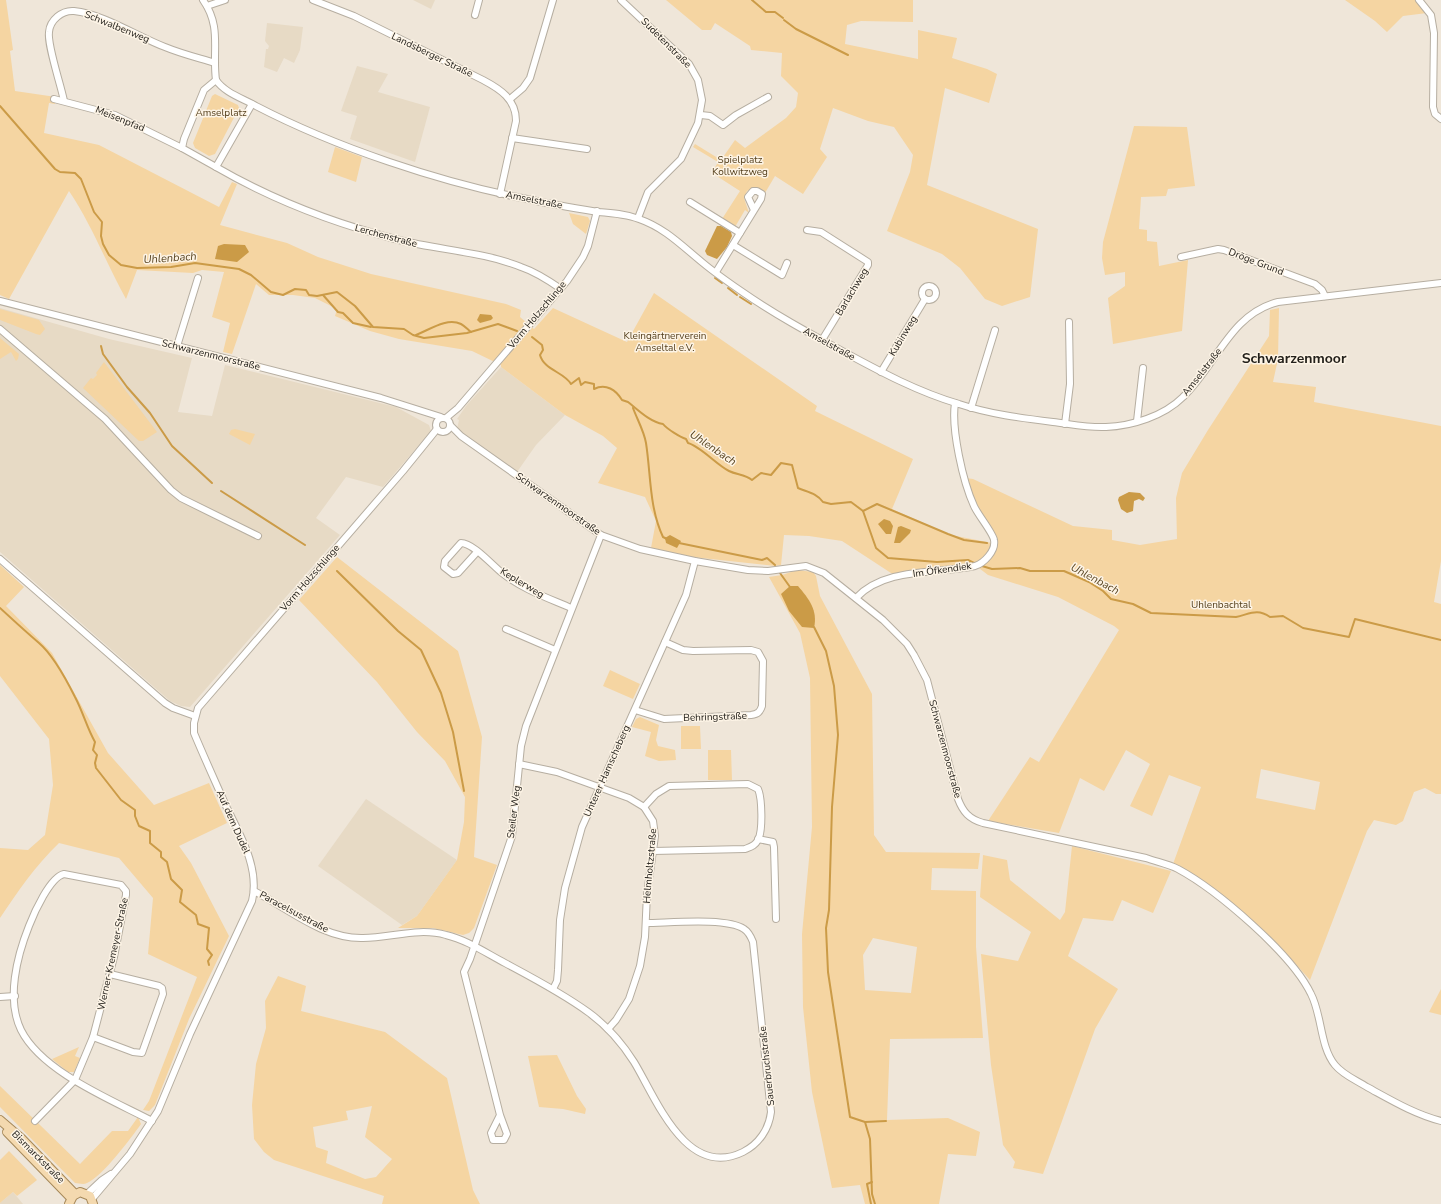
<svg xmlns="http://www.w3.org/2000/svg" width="1441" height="1204" font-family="'Nunito Sans',sans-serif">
<rect width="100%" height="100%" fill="#efe6d9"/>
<g fill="#e7dac5">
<path d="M413,0H435L431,9Z"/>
<path d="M267,23L303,27L300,50L294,63L284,58L277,72L264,67L266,49H268L269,46L265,41Z"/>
<path d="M357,66L388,74L378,92L430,107L415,162L350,139L357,116L341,111Z"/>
<path d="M0,308L109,339L192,358L178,412L212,416L225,365L396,407L429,425L431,431L383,487L346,477L316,518L340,535L190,707L181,706L170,701L0,552Z"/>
<path d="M501,367L565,415L536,445L517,472L457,429L459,420L457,419L466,406Z"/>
<path d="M366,799L457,860L417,916L402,925L318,866Z"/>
<path d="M13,1192L23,1204H0V1203Z"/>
</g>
<g fill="#f5d5a2" fill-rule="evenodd">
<path d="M0,0H6L13,50L10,51L15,91L56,97L55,104L49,103L44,133L99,145L219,207L232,182L237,184L220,225L287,243L318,257L371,274L506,304L521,310L520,317L534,329L553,308L627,342L654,293L817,406L815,411L913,459L892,509L951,535L992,543L998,541L982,520L966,478L973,479L1073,526L1112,530V540L1140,545L1177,539L1176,498L1182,473L1208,430L1269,336L1270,310L1279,308L1278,359L1273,382L1316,387L1314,402L1441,426V561L1434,602L1441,604V794H1436L1425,788L1414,792L1403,821L1396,825L1374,820L1367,831L1310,980C1271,935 1226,892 1173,864L1201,787L1169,775L1152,816L1130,806L1150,764L1126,750L1104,791L1080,778L1059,833L988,821L1030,757L1039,762L1119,630L1114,626L1058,597L988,575L975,565L894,575L842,541L809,536L784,535L781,565L775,566L683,556L651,548L656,521L645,497L598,483L617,448L603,436L565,415L501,367V365L472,351L399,339L370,331L335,316L337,309L315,298L293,295H269L256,284L232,354L223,352L230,323L212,317L224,272L202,270L193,273L137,270L126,299C106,263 92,225 69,191L9,299L0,295ZM1261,769L1320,782L1315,810L1256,798Z"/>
<path d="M666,0H913V22L861,21L847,25L845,44L918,59V30L957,38L952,58L987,69L997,74L989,103L945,88L927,185L1038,229L1030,297L1002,306L985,299L960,268L942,254L887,231L910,172L913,155L894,127L868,121L833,108L820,149L827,157L803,194L775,176L765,193L755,187L747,191L744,198L749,213L745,210L735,227L722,219L740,191L712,173L718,162L693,147L695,144L721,160L735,140L745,148L786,118L796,107L798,93L781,76L782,53L751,50L750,46L715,23L711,30H702Z"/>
<path d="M1345,0H1416L1427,13L1403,16L1387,32L1375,21Z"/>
<path d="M215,94L238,105L239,108L215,154L209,156L195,148L193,143L212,96Z"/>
<path d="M1134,126L1187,127L1195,186L1168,189L1166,196L1141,197L1139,229L1147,230V241L1157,242L1159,266L1188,260L1182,331L1113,344L1108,298L1125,286V272L1105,275L1102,258L1103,242Z"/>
<path d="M335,147L362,157L356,182L328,172Z"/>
<path d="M569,213L588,217L590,221L586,234L573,224Z"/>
<path d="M0,309L39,320L45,329L40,335L36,334L0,320Z"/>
<path d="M0,338L19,354L18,359L16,361L11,352L0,359Z"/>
<path d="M104,362L157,432L143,441H139L83,388L91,378L93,379L97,375L96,373Z"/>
<path d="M235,429L255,434L250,445L229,434L231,430Z"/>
<path d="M337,557L458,651L482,737L474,857L497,865L474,928L469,933L463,935L433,928H398L417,916L457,860L464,822L465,797L445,761L417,732L377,682L299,600Z"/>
<path d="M0,565L24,587L6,606L52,653L108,753L154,805L209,783L227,823L179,846L191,863L229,936L189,1019L155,1105L149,1111L143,1110L149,1101L197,977L148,954L153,898L119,858L59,843C35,866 18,891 0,918V848L28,850L45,835L53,785L49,739L0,676Z"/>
<path d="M797,570L813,572L816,576L820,596L872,694L874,835L886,852L980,853L978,869L932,868L931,890L976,891V947L983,1038L890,1039L887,1120L948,1118L980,1132L976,1156L948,1154L939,1204H865L860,1185L832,1188L812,1092L803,1007L802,934L812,827L810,678L800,633L769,577L782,575ZM873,938L917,947L911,993L865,990L863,955Z"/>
<path d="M610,670L640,684L633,699L603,686Z"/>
<path d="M640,717L659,725L656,740L658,746L675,750L676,760L659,761L645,756L651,732L632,727L636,719Z"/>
<path d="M681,726H700L701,749H681Z"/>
<path d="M708,750H731L732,780H708Z"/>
<path d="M1072,846L1171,871L1153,913L1122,900L1113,921L1083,918L1068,956L1118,989L1095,1029L1043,1174L1013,1168L1015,1162L1003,1145L991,1065L981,954L1018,961L1031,932L980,897L983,855L1007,860L1010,880L1060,920L1065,912Z"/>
<path d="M278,976L306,986L301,1011L385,1032L447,1078L473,1190L480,1204H382L384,1196L274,1160L264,1152L254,1139L252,1105L256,1064L266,1028L265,1001ZM372,1106L365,1137L392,1159L376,1177L365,1179L326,1163L328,1151L316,1147L313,1127L348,1120L346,1111Z"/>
<path d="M1441,989V1015L1429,1012Z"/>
<path d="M79,1047L75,1056L80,1058L74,1072H68L52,1059Z"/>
<path d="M557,1055L577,1096L586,1109L585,1114L563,1109L539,1107L528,1056Z"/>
<path d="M0,1086L80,1164L112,1131H128L138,1117L141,1124C131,1138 102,1177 87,1183C83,1185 79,1183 75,1183L0,1107Z"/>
<path d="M9,1151L37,1180L17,1196L13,1192L0,1203V1160Z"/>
</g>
<g fill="#cb9b47">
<path d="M717,226H721L731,232L732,236L727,247L717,259L707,255L705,251Z"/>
<path d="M224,244L245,245L249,252L237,262L215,259L218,246Z"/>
<path d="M480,314L491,315L493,318L491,320L480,323L477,320Z"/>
<path d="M1129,492L1140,493L1145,498L1143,501L1139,499L1134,501L1133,511L1127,513L1121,509L1118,500L1119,497Z"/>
<path d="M884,519L890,521L893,526L891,534H886L878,524Z"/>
<path d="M901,526L911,530L910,533L900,543H894L898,527Z"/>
<path d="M670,535L681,541L677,548L666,543L665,538Z"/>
<path d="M790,586H798C809,599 818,610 814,628L802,627L789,611L781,594Z"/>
</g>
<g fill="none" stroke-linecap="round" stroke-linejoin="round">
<g stroke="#cb9b47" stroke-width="2">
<path d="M752,0L766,12H775L783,18"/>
<path d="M784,20L796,29L848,55"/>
<path d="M0,106L55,169L60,172L75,173L81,179L94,212L102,222L101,236L103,244L109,255L121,265L137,268L171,267L195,263L239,269L251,275L271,292L283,295L295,289L306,290L309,295L317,296L337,292L355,306L373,327L404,329L413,335L424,338L467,333L498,324L517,331"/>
<path d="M715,278L722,283"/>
<path d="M728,288L737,295"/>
<path d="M323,295L338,312L343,313L353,323L371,327"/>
<path d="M740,297L751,304"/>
<path d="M416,335C429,330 447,317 461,324C465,326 468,330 471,332"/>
<path d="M532,337L542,345L543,350L540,355C544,370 564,372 571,384L579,378L581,385L585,382L594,384V389C606,383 616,390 622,400L628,402C638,410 650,422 663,424C667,429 680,437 686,439L688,443C700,446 717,465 729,471C737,475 745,474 752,480L761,473L771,475L781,463L792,465L798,488C807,492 817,493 823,502L831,504L851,502L863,511L876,548L888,558L937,562L968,560L976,564"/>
<path d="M101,346L103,354L127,387L150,413L172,446L212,483"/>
<path d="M633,408C637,419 644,431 646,443C651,475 649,507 663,537L667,539"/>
<path d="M221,491L305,545"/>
<path d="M863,511L877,504L948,534L964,540L987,543"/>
<path d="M679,543L762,560L767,558L775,565"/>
<path d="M982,566L992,569L1020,568L1030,571H1064L1089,582L1103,591L1111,599L1133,604L1151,613L1236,617C1250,614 1257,608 1270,617L1283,616L1303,628L1349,637L1355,619L1441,640"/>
<path d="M337,571L398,631L421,650L441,693L453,732L464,791"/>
<path d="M780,573L790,587"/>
<path d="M0,608C13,620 26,632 39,643C52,654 67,681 75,697C83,712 87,728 95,742L93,750L97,755L95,763L96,768L121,800L135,810V816L139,826L150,831V843L161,852V857L167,862L171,879L182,890L180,902L196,915L198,924L209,928L207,949L212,955L208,961L209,965"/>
<path d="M814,627L826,651L834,686L838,735L832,807L829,910L826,928L828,972L850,1117L865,1122L870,1139L872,1194L875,1204"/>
<path d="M865,1122L886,1121"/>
<path d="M871,1204L867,1184L872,1182"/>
</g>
<g stroke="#b6aea1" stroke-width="8">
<g id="minor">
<path d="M203,0C222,27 212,50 216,80C225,93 242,98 256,106C335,147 439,182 527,199C550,204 574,208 598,212C612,213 626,214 639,219C665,228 682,246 703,263C715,273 728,282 741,291C774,314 809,333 844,352C881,372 918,392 959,404C989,414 1021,418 1053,422C1070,424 1089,428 1106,427C1132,426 1164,416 1183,397C1216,366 1230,314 1278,302L1441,283"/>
<path d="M313,0L354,16L483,80C500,89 516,99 516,121L500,194"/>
<path d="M621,0L689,64L698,80L702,100L698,123L681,159L648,192L638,218"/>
<path d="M1419,0L1431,15L1434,33L1433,107L1435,114L1441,119"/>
<path d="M207,6L225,0"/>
<path d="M475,15L479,0"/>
<path d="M216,80L204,90L184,139L182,148L216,167L252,104"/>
<path d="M54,99L115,115L182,148"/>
<path d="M510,99L523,88L530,78L553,0"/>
<path d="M64,101C61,85 47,45 49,32C50,20 62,10 74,11C104,14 138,37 165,47C182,54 199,58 215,63"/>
<path d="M701,115L710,116L723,125L736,115L768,97"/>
<path d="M512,138L587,149"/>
<path d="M216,167C273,200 336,224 399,240C439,250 484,252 521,267C536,272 548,280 561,289"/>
<path d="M690,202L740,233"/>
<path d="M807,230L821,232L868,262V265L822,340"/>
<path d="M733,245L782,275L787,263"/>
<path d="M1181,257L1218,249L1224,250L1315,284L1322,290L1325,296"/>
<path d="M716,272L761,199L762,194L757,191H753L748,197L754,210"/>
<circle cx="929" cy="293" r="7"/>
<path d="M0,301L381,398L441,417"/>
<path d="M0,329L105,419L171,490L181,498L258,536"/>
<path d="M177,346L198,278"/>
<path d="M881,372L925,299"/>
<path d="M971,408L995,330"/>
<circle cx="443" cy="425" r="7"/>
<path d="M446,418L458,408L567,281L583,257L588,246L597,211"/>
<path d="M1137,421L1143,368"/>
<path d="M1065,424L1070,384L1069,322"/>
<path d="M451,426L461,436L601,535L640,549L695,561L748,570L768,571L806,566L824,573L883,620L907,644L914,655L927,680L958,799C963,812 969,819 983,823L1146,858C1157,862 1168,864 1178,869C1217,890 1292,954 1311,994C1322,1015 1320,1047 1335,1065C1343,1075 1356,1080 1367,1087C1391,1100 1414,1114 1441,1121"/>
<path d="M477,552L458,573L453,574L444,567L445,561L461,543C473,543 492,565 502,573C522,589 548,598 571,608"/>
<path d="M0,559L165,703L173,708L195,716"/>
<path d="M856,598C885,567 937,574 975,566C984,563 996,551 994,540C993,533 978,515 974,506C963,482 951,429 955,403"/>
<path d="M506,629L555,650"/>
<path d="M635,710L664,719L751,715C758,714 760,712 762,706L763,661L758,652L751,650L693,651L683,650L665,642"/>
<path d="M519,764L557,772L629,798L644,807L653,821L655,836L647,894L645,937L640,966L629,999L616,1020L608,1029"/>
<path d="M644,807L656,794L669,786L748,784L758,789C762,798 763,831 758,840C755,846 750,847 745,849L653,851"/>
<path d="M758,839L773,842L774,847L776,919"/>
<path d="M254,891C289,909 323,939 363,938C391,938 418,927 446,935C467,940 486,953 505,963C533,978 562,993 588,1012C606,1025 622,1043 634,1062C656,1098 686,1180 743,1152C759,1144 769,1129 771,1112L753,942C751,937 749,932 744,929C727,917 668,923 646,923"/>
<path d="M553,989L557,981L558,970L560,920L565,888L582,827L686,595L695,561"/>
<path d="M0,997L15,996"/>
<path d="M93,1037L133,1052L142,1053L163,994L162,988L159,986L110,974"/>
<path d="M500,1115L491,1133L493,1140H504L507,1134L500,1115L464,972L470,959L512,836L521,746L526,726L601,535"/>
<path d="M35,1121L75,1080L93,1037L114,957L126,895V891L121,885L64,874C50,877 34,913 29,926C17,956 6,999 21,1030C42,1072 112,1100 152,1121"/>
<path d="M87,1194L102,1180L111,1174"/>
<path d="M92,1199L130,1154L158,1111L190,1034L252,901C260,868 240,835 226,806C215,781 204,757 194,733V723L198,708L403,471L437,429"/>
</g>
</g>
<g stroke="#a68858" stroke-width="10">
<g id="major">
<path d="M0,1120L21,1138L75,1194"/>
<path d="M7,1132L71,1198"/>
<path d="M69,1204L73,1196L80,1192L90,1196L93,1204"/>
</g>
</g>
<use href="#minor" stroke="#fff" stroke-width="6"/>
<use href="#major" stroke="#f4d9af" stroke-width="8"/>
</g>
<g text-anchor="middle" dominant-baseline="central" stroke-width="3" stroke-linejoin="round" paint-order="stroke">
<g font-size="10" fill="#23201b" stroke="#fdf4e6">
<text transform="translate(117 27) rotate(22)">Schwalbenweg</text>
<text transform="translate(666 43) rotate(45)">Sudetenstraße</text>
<text transform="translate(432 55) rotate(26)">Landsberger Straße</text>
<text transform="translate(120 119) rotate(22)">Meisenpfad</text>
<text transform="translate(534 200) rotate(11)">Amselstraße</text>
<text transform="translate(386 236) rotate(15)">Lerchenstraße</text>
<text transform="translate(1256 262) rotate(21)">Dröge Grund</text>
<text transform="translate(852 292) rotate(-59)">Barlachweg</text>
<text transform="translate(537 315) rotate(-50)">Vorm Holzschlinge</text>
<text transform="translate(903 336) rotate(-59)">Kubinweg</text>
<text transform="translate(829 344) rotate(29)">Amselstraße</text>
<text transform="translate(211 355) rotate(14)">Schwarzenmoorstraße</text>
<text transform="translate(1202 372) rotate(-52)">Amselstraße</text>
<text transform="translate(558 504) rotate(35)">Schwarzenmoorstraße</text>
<text transform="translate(942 570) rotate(-8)">Im Öfkendiek</text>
<text transform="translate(310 578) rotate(-49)">Vorm Holzschlinge</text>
<text transform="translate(522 583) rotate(31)">Keplerweg</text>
<text transform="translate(715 717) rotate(-2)">Behringstraße</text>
<text transform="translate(945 749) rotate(75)">Schwarzenmoorstraße</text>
<text transform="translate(607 771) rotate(-66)">Unterer Hamscheberg</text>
<text transform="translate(514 812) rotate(-83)">Steiler Weg</text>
<text transform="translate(233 822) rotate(66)">Auf dem Dudel</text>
<text transform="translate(650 866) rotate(-85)">Helmholtzstraße</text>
<text transform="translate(294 912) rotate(28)">Paracelsusstraße</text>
<text transform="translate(113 954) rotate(-78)">Werner-Kremeyer-Straße</text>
<text transform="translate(767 1066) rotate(-96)">Sauerbruchstraße</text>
<text transform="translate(38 1157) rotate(45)">Bismarckstraße</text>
</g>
<g font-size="10" fill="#533e1b" stroke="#fdf4e6">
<text x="221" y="113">Amselplatz</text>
<text x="740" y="160">Spielplatz<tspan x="740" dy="12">Kollwitzweg</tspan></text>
<text x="665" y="336">Kleingärtnerverein<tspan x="665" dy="12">Amseltal e.V.</tspan></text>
<text x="1221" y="605">Uhlenbachtal</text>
</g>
<g font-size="11" font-style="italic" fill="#584421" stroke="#fdf4e6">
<text transform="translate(170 258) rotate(-4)">Uhlenbach</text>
<text transform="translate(713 448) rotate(34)">Uhlenbach</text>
<text transform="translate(1095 579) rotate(28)">Uhlenbach</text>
</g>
<g font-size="14" font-weight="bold" fill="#23201b" stroke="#fdf4e6">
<text x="1294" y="358">Schwarzenmoor</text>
</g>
</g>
</svg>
